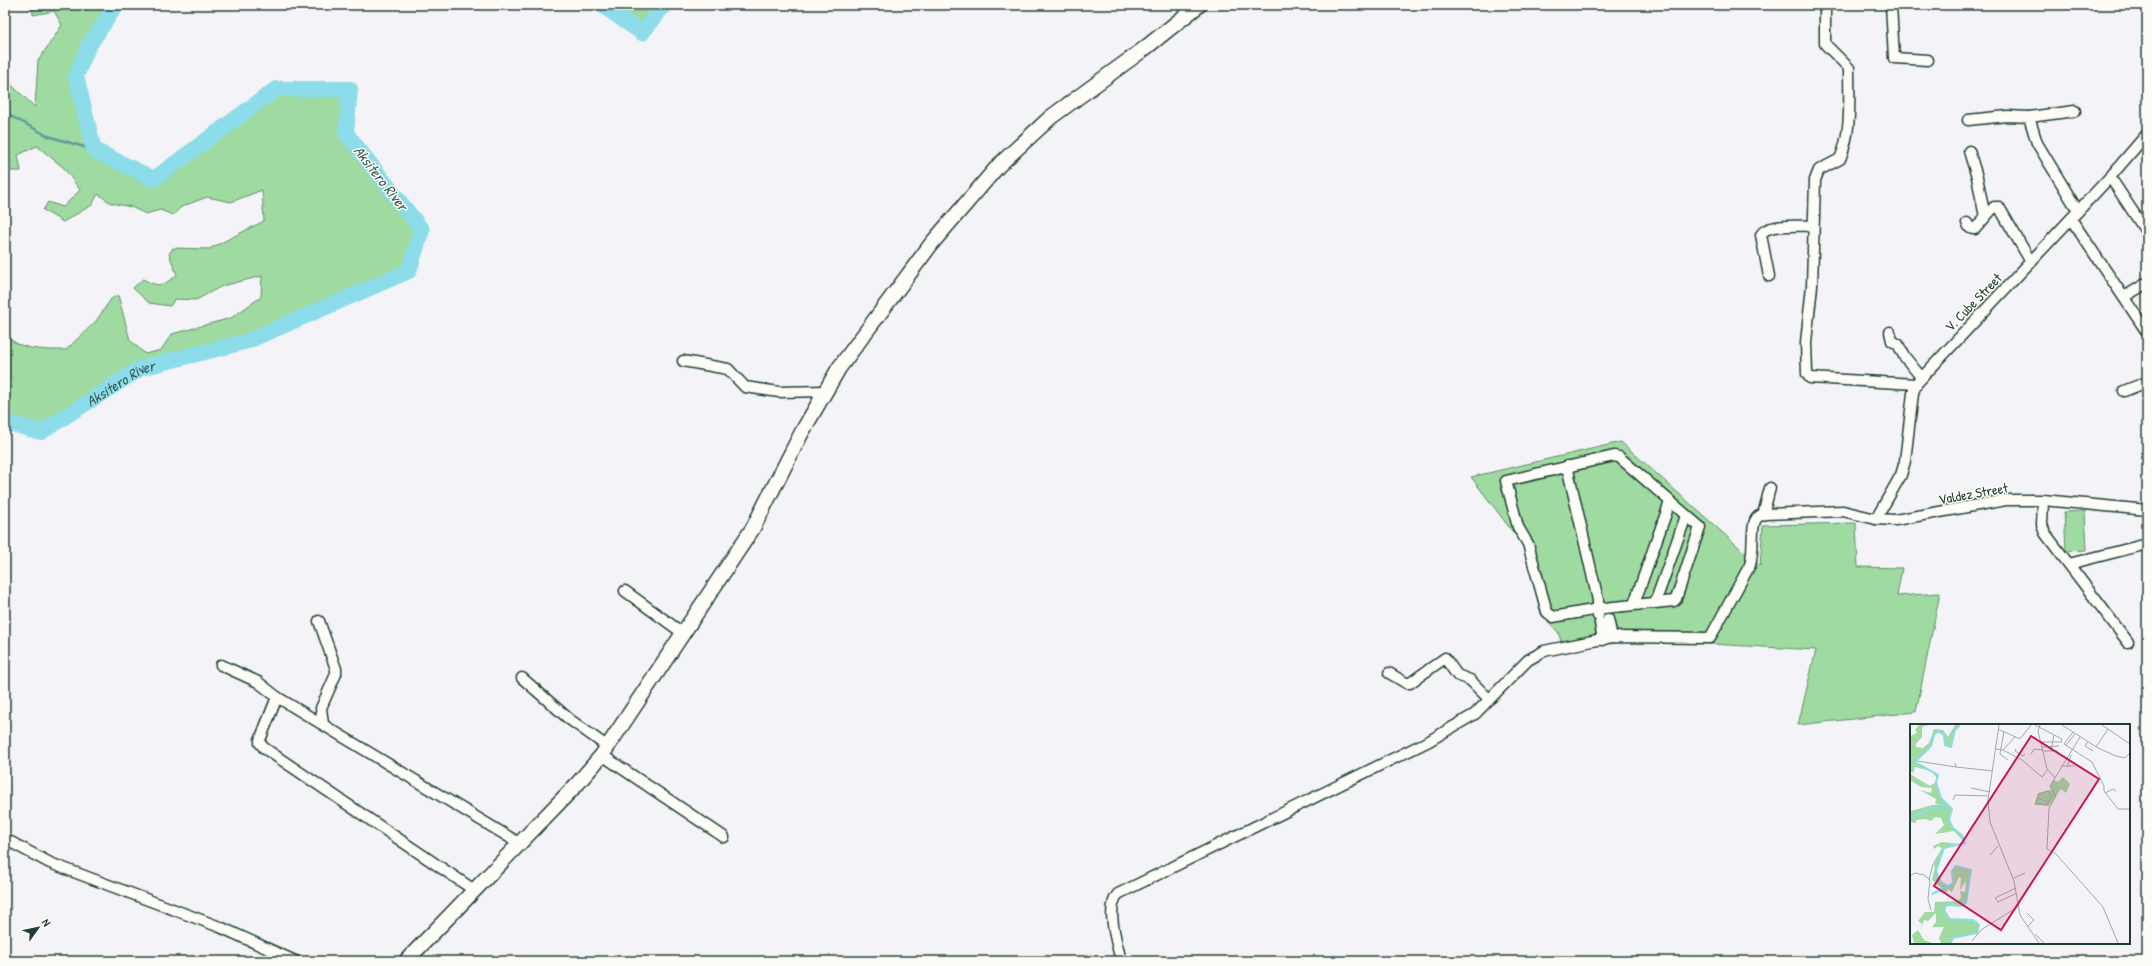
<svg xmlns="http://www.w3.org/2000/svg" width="2152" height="966" font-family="'Patrick Hand',sans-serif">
<rect width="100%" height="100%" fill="#f4f4f8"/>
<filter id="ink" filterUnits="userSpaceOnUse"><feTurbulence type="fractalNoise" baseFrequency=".025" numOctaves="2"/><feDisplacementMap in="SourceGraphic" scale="8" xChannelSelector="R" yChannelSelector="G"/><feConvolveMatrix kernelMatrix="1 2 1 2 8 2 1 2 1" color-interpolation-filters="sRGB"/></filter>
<g filter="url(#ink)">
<g fill="#9fdaa1" stroke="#5f8c6a">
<path d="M32,5H115L88,47L76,76L94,149L154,179L276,89H350L346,126L422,230L409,271L248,341L141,368L41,432L5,422V333C16,351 47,350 66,350L96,321L111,299L118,295L130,340L145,354L161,350L172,334L231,318L261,297L262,276L222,286L196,300L175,299L170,306L149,303L133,288L143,279C159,288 163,286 177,275L169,254L173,248L209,249L264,221L262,190L231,202L207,197L181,207L173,215L160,210L146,214L131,207L111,203L98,194L92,205L63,222L43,210L48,202L63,207L80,190L64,168L37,146L18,155L21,171H8L5,167V79L35,107L38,61L62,25L54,11L33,15Z"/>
<path d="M602,5H623L631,10H648L646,5H664L642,33Z"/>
<path d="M1621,442L1760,566L1763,525L1856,523L1858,567L1902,568L1897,596L1940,593L1916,712L1798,725L1816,650L1711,644L1621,642L1580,649L1578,638L1561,641L1558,632L1541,614L1525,548L1471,477Z"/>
<path d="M2085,511L2087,550L2066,551L2064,512Z"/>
</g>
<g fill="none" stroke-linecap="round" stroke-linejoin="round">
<path stroke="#609ca1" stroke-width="2.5" d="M5,106L9,115L48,136L94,150"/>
<g stroke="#8cdce9" stroke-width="16">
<path d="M602,5L642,33L664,5"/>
<path id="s1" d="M5,422L41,432L141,368L248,341L409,271L422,230L346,133L350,89H276L154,179L94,150L76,76L88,47L116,5"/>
</g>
<g stroke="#1f3d34" stroke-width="13">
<g id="street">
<path d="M1825,5V44L1849,68C1849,97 1852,132 1840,159L1819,170L1815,180L1812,286L1806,342L1807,374L1810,378L1916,384"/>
<path d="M1891,5L1894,58L1928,60"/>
<path d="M2029,117L2075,111"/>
<path d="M1968,120L2007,116L2029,117L2037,143L2078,211"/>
<path d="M1969,151L1977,177L1985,217"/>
<path d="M2110,177L2147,233"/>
<path d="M2071,219L2147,332"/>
<path d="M1967,223L1970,228L1975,229L1994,207H1999L2031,262"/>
<path d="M1769,276L1761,235C1766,223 1801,226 1813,226"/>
<path d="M2124,297L2147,283"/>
<path d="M1890,332L1892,341L1898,344L1904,356L1921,377"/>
<path d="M683,361L728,369L745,387L779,392L826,391"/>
<path d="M2124,391L2147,382"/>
<path d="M1614,456L1619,457L1700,527L1676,599L1674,601L1604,608L1553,617L1547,612L1528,544L1518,527L1506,481Z"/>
<path d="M1567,466L1598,600V616"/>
<path d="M2043,500L2042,525L2045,533L2128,642"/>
<path d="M1763,515L1770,488"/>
<path d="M1876,519L1901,475L1905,461L1913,393L1916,384L2110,177L2147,134"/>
<path d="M2069,564L2147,544"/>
<path d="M625,591L684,634"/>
<path d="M1655,603L1686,516"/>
<path d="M1634,604L1670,502"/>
<path d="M1608,619L1612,637"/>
<path d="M319,621L336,669V674L321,708L323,724"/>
<path d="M1600,623L1603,640"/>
<path d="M221,665L258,682L277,697"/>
<path d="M1389,673L1406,683H1410L1445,658L1457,675L1470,680L1489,699"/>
<path d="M522,678L569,719L608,747"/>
<path d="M602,755L724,837"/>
<path d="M5,839L50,863L220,927L295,961"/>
<path d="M474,890L264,748L260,743V740L277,697L519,843"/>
<path d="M1121,961C1117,943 1105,908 1118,894L1429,741L1475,714L1528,660L1544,651L1612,637L1710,638L1750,565C1754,553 1751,529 1755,521C1757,516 1761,515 1765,514L1843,511L1876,519L1895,520L2006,500H2043L2147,510"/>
</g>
</g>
<g stroke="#1f3d34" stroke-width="17">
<path id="secondary" d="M406,961L578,783L602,755L753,528L802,432L839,368L932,243L999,165L1051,117L1144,49L1199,5"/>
</g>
<use href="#street" stroke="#fdfcf7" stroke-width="10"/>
<use href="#secondary" stroke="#fdfcf7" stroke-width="14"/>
</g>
</g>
<g text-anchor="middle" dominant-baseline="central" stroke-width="3" stroke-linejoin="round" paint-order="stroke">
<g font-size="14" fill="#1f3d34" stroke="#fdfcf7">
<text transform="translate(1973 302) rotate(-46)">V. Cube Street</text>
<text transform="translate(1973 493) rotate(-10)">Valdez Street</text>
</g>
<g font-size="15" font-style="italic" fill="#355d58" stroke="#fdfcf7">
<text transform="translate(381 178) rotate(52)">Aksitero River</text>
<text stroke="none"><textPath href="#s1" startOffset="131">Aksitero River</textPath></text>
</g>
</g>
<g transform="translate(1910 724)">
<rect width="220" height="220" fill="#f4f4f8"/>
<path d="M9,1H18L12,3V13L6,20V23L13,24L19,19L24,5L33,6L38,13L45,1H50L45,6L41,23L35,21L34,11L28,7L24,11L21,22L5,38L28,51L26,58V53L21,47L5,43L3,49L0,47V12L7,9L5,6ZM0,50L20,62L26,58L31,74L42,85L39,96L43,104L52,111L55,119L34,124L26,148L32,160L38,162L43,159L42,147L46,142L61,146L56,179L52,182L37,181L35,186L40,195L67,197L69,201L67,209L43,214L41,219H31L29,214L34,203H22L26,198V189L18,197L14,196L10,207L12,200L8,197L15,188H24L25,178L48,177L51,173L50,167L55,168L56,157L50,166L51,154L49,153L42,168L38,165L36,169L28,168L21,172L32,164L22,156L25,143L23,139L32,124L28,122L24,125L23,122L32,118L50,120L53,117L44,107L25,110L34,101L31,94L25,93L21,97L15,95L6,96V99L0,98L1,87L22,81H31L25,80L26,75L10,66L21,69L22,64L11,63L0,56ZM153,53L160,60L156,69L151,65L139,82L124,81L128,69L143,65L140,63L144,56L148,58ZM8,206L14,216L22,219H4L2,211Z" fill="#9fdaa1"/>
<path fill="none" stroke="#8cdce9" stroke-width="2" d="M0,94L23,84L29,85L36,78M22,170L38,162M41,219L43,214L67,209L69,201L63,196L40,195L34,187L36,181L52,182L56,179L61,146L46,142L42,147L43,159L38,162L31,158L26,147L34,124L55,119L52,111L43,104L39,96L42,85L31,74L26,58L28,51L5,38L21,22L24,11L28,7L34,11L35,21L41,23L45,6L50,1"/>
<path fill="none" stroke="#9fabaa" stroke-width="1" d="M89,1L78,76L80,98L104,157L110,191L129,219M125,1L152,15L151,18M130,1L128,7L137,45L145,54M152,1L188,24L206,32L215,34L220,29M192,1L220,20M88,5L110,15L121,1M94,7L90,30L98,36M163,8L154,20L182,38L194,62V67L208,85H220M170,13L140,62L146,72L139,84L137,125L146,130L193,183L208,219M178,17L175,22L183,27M130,18H152M156,21L165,10M132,23L149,22M186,23L198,5M85,25L93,26L112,36L132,53L137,46M106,25L105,27L113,32L115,30M93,26L105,13M133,27H148M141,27L144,11M121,30L124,25L133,26M7,37L46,43M45,39L46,43L83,47M151,42H165M157,43L161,31M61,64L80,68M138,67L142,72L137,81L126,79L129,70ZM195,69L203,65L206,67M127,74L139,78M43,76L45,71L79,72M80,131L88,122M0,152L5,149L14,151L20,156L18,175L21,186M104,154L115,149M19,156L23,140M106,164L85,174L88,178L107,169M117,189L124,196L118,202M125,210L134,219M62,217L71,206L109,182"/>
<path fill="#c2185b" fill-opacity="0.15" stroke="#c2185b" stroke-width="2" d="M121,12L189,55L91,206L24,162Z"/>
<rect width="220" height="220" fill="none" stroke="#1f3d34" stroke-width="2"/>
</g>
<rect width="2152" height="966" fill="none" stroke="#fdfcf7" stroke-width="20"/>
<rect x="10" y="10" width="2132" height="946" fill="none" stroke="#1f3d34" stroke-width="1.5" filter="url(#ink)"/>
<g transform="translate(38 928) rotate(57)" stroke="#fdfcf7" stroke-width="3" paint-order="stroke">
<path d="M0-3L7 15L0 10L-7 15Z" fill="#1f3d34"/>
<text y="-6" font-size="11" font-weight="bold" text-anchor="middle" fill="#1f3d34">N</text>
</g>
</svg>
